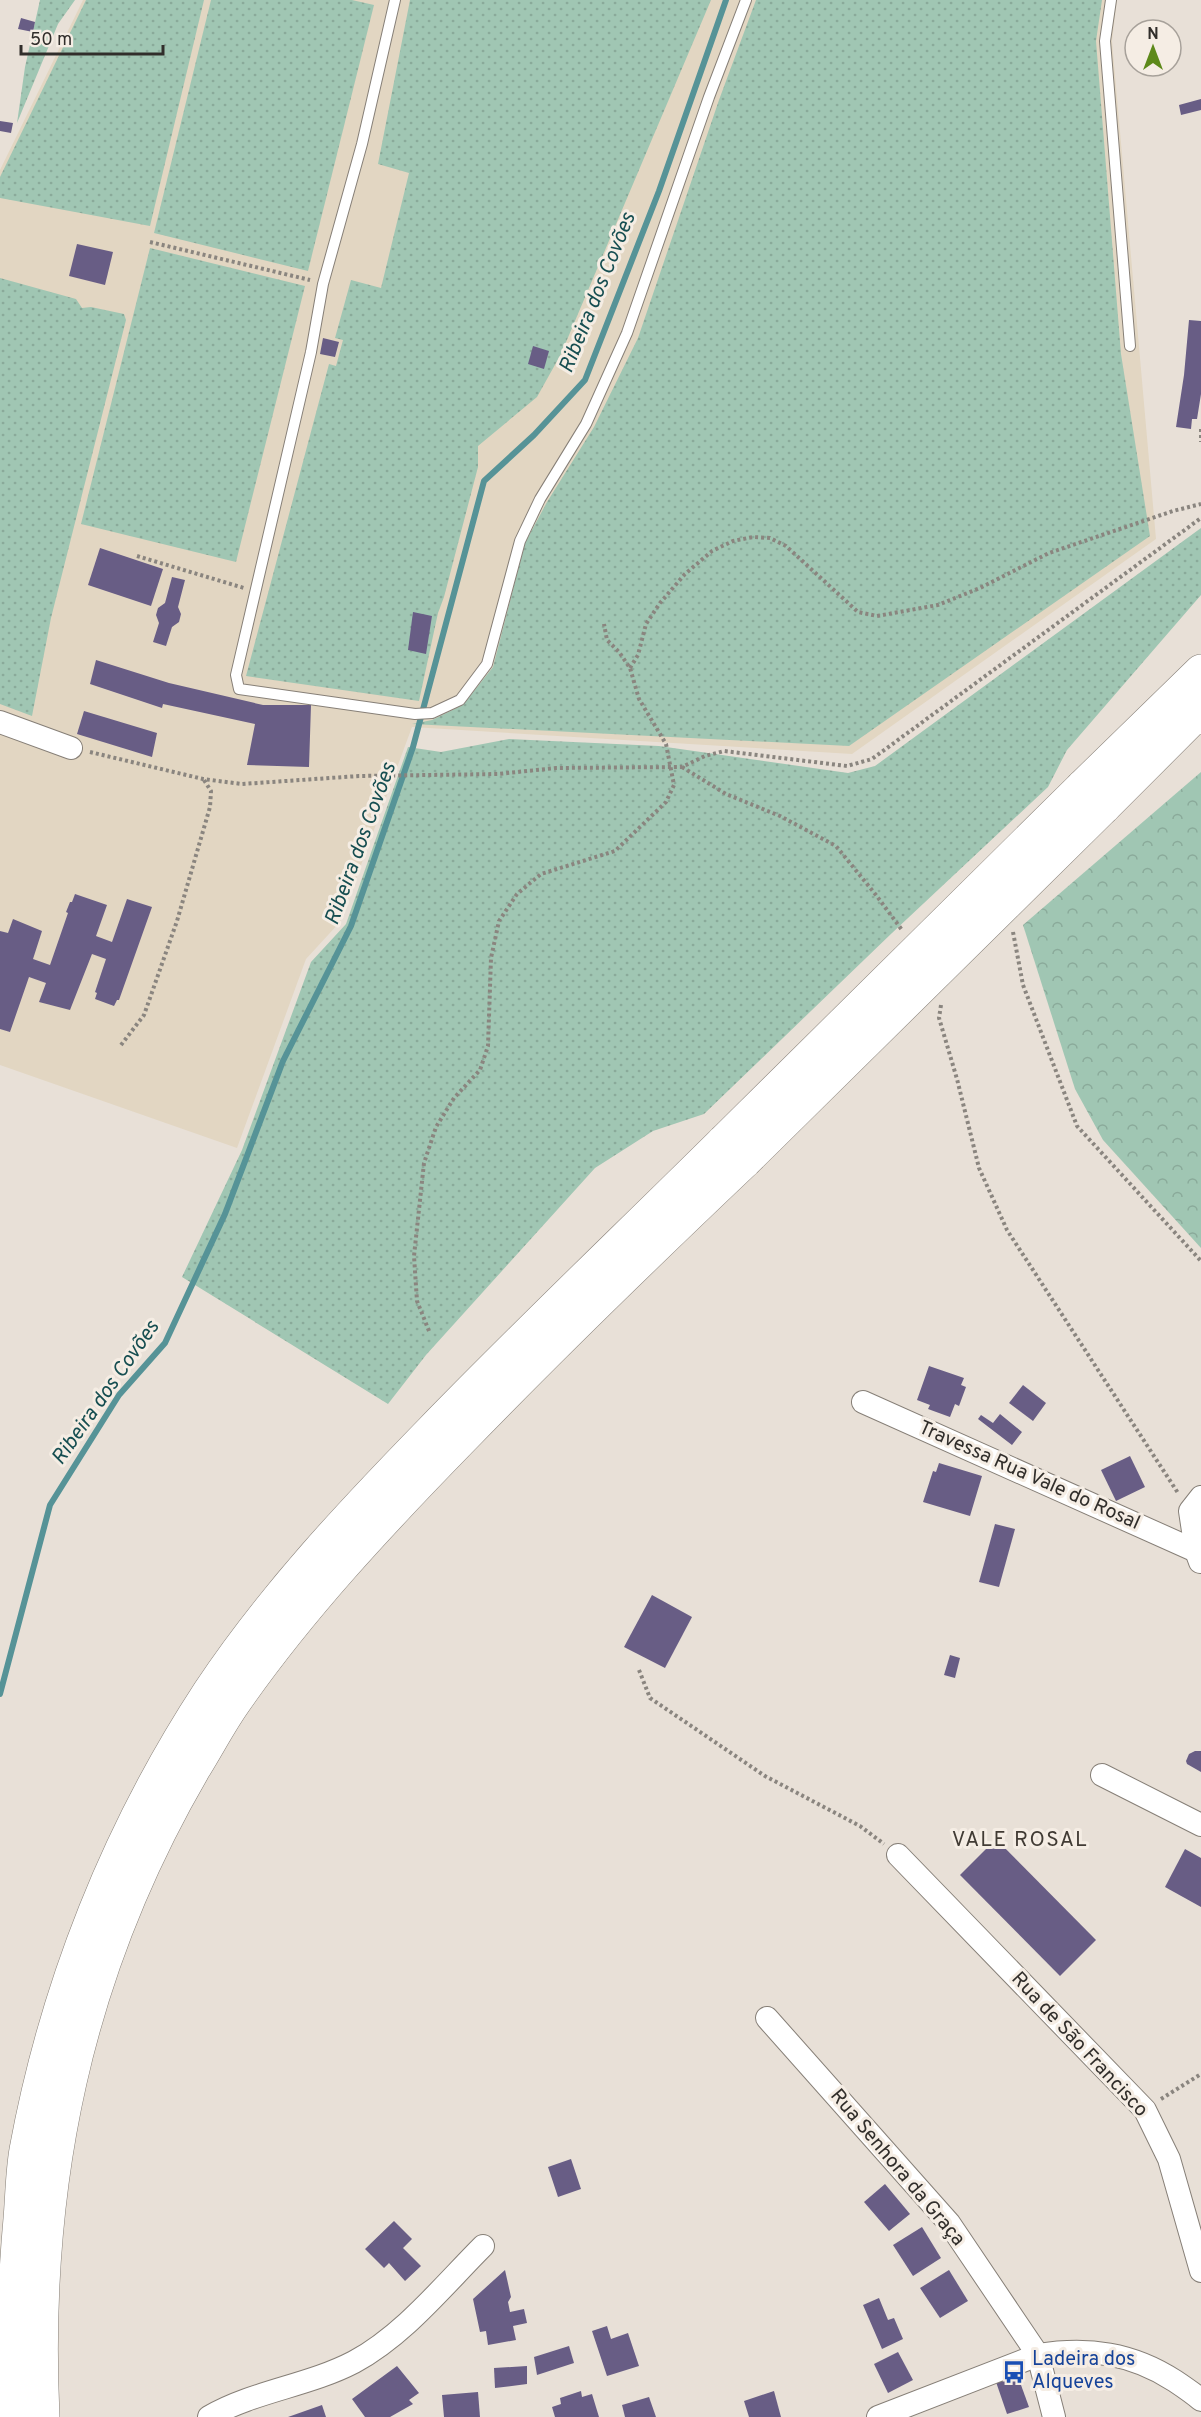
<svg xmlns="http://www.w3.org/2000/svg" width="1201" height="2417" font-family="Overpass,sans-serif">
<defs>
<pattern id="grass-dots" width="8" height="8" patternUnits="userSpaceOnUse" patternTransform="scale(1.5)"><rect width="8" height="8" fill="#a0c6b3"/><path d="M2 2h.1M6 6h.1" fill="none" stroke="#8aaa9a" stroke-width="1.8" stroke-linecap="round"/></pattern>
<pattern id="forest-crowns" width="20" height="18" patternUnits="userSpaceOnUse" patternTransform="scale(1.5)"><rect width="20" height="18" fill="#a0c6b3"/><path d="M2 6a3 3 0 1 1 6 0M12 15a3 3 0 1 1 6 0" fill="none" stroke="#8aaa9a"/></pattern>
</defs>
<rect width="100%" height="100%" fill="#e8e0d7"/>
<path fill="#e2d6c2" d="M83,0H1117L1112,41L1156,539L852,754L412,727L340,922L306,959L237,1148L0,1065V170Z"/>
<g fill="url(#grass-dots)">
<path d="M40,0H75L58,24L17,123L25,67Z"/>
<path d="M86,0H204L150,226L0,198V177Z"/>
<path d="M211,0H352L374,5L308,271L154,233Z"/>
<path d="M410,0H711L561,354L537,397L478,446V467L444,597L438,613L419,701L246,676L329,364L336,366L343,340L335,338L351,280L381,288L409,173L378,164Z"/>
<path d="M756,0H1102L1096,41L1121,354L1150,536L849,746L412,724L432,720L463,705L493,667L525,543L547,502L594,427L638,338L719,100Z"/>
<path d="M150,248L305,286L236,562L81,524Z"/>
<path d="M0,278L76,299L82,308L91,307L124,314L126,320L51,618L32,716L0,704Z"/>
<path d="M1201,528V595L1067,750L1048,787L892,933L704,1114L653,1131L595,1168L426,1355L388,1404L182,1277L242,1150L311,962L346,924L408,747L441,752L509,739L659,746L848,773L875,766Z"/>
</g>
<path fill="url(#forest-crowns)" d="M1201,772V1248L1103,1140L1075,1089L1023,925Z"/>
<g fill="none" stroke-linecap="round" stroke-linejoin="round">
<path stroke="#569397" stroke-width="6" d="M0,1694L50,1505L119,1395L165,1343L225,1214L283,1061L351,926L413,747L484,481L534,435L585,380L659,191L726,0"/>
</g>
<g fill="#685d85">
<path d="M21,18L35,22L33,32L18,29Z"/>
<path d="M1201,99V110L1181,115L1179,105Z"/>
<path d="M0,121L13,123L11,133L0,131Z"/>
<path d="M77,244L113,252L105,285L69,276Z"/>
<path d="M1189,320L1201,321V394L1197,419H1192L1191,429L1176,427L1184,375Z"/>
<path d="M323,338L339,342L335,357L320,354Z"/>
<path d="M533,346L549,351L544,369L528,364Z"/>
<path d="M100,548L163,569L151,606L88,585Z"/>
<path d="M172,577L185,580L178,607L181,614L179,622L172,627L166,646L153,642L159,623L156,615L158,608L165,603Z"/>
<path d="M413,612L432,616L426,654L408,650Z"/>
<path d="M96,660L169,683L263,705H311L309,767L247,765L255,724L163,704L162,708L90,684Z"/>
<path d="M84,711L157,733L152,757L77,734Z"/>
<path d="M75,894L107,905L96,936L112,942L127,899L152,907L119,1000H117L114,1006L95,999L97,993L95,992L106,959L92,954L70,1010L39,1002L46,983L29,977L10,1032L0,1029V931L8,933L13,919L42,931L33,959L50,965L68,913L66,912L70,902H72Z"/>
<path d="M929,1366L964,1378L961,1385L966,1387L959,1406L955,1404L950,1417L928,1409L930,1405L917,1400Z"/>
<path d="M1023,1385L1046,1403L1033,1421L1009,1403Z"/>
<path d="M1000,1414L1022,1432L1012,1445L978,1419L981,1415L993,1423Z"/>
<path d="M1130,1456L1145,1487L1116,1501L1101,1470Z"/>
<path d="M939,1463L982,1476L970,1516L923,1502L933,1471L936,1472Z"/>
<path d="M995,1524L1015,1529L999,1587L979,1582Z"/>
<path d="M652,1595L692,1617L665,1668L624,1647Z"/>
<path d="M950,1655L960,1658L955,1678L944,1675Z"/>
<path d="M1195,1751H1201V1772L1187,1764L1186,1761L1189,1754Z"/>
<path d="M996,1839L1096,1940L1060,1976L960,1875Z"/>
<path d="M1185,1849L1201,1858V1907L1165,1887Z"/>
<path d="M571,2159L581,2189L558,2197L548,2167Z"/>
<path d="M885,2184L910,2214L889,2231L864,2202Z"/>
<path d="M394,2221L412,2239L403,2248L421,2266L405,2281L389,2263L384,2268L365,2249Z"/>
<path d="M922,2227L941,2258L913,2276L893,2245Z"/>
<path d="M505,2270L511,2297L508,2302L510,2312L524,2309L527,2323L513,2326L516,2340L488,2345L486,2331L480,2332L473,2299Z"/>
<path d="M949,2270L968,2301L940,2318L920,2288Z"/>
<path d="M879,2298L888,2320L894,2318L903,2339L882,2349L863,2305Z"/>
<path d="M607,2326L611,2339L628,2333L639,2366L607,2376L592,2331Z"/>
<path d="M569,2346L574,2363L537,2375L534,2357Z"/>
<path d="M898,2352L913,2380L888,2393L874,2364Z"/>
<path d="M397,2366L419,2393L409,2400L413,2404L390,2417H365L352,2399Z"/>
<path d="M527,2366V2384L495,2388L494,2368Z"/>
<path d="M1017,2374L1029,2407L1007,2414L995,2379Z"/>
<path d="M581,2391L582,2397L592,2394L599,2417H555L552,2407L561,2404L560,2398Z"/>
<path d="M774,2391L781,2417H749L744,2401Z"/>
<path d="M478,2392L480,2417H444L442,2395Z"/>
<path d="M649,2397L656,2417H625L622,2405Z"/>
<path d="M322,2405L326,2417H288Z"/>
</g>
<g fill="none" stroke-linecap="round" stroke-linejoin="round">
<g stroke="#867f77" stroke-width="12">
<g id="lane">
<path d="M395,0L362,144L323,284L311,352L236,675L239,689L415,714L432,713L460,700L487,664L520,541L540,499L586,424L627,333L709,97L746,0"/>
<path d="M1111,0L1105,41L1130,346"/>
</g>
</g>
<g stroke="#867f77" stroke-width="24">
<g id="street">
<path d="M0,722L71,748"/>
<path d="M863,1402L1196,1551"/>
<path d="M1200,1562L1196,1551L1190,1511L1201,1497"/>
<path d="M1102,1775L1201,1825"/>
<path d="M898,1855L1145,2110L1169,2159L1201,2271"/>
<path d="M767,2018L949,2223L1038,2355L1054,2417"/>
<path d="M209,2417C254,2391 308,2386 354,2362C404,2335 443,2286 483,2246"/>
<path d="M878,2417L1038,2355C1088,2347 1132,2353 1175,2381C1184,2387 1193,2393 1201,2400"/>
</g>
</g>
<g stroke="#867f77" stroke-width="34">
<g id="highway">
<path d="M1082,787L1201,671"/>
<path d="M1103,808L1201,710"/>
<path d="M16,2417C12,2351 14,2285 20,2219C22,2196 22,2173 26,2150C56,1987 118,1831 209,1692C272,1597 352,1512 431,1431C527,1332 627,1237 724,1141"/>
<path d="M43,2417C32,2184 76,1970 195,1767C208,1746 220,1723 234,1703C300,1608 380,1523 460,1441C553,1345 648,1253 745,1161"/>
</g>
</g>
<g stroke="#8a857f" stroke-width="4" stroke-dasharray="3 3" stroke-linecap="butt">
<path d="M150,242L310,280"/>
<path d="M1201,429V442"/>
<path d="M137,556L244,588"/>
<path d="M630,668L638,655L646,624L660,603L685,574L712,551L733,541L753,537L770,538L786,546L858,612L877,616L938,605L980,588L1049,553L1173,511L1201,504"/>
<path d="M90,752L203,779L242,784L359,776L498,774L556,768L682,767L705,756L724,751L847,766L872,759L1201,518"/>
<path d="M682,767L726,794L780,816L836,846L876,895L902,930"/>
<path d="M1013,932L1023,985L1077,1126L1201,1261"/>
<path d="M941,1005L939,1018L957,1079L979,1168L1007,1230L1178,1493"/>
<path d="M121,1045L144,1015L177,921L210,807L211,791L204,780"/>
<path d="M429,1331L417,1301L414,1256L424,1163L436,1127L454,1098L480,1070L488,1046L491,958L499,921L517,894L541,874L615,851L666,802L674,785L666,744L639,699L630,668L619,652L607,640L604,624"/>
<path d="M639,1670L650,1698L765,1776L860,1826L884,1844"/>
<path d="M1161,2099L1201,2074"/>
</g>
<use href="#lane" stroke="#fff" stroke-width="10"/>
<use href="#street" stroke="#fff" stroke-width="22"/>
<use href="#highway" stroke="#fff" stroke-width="33"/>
<g stroke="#867f77" stroke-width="34" stroke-linecap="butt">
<g id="highway-bridge">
<path d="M724,1141L1082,787"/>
<path d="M745,1161L1103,808"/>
</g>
</g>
<use href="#highway-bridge" stroke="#fff" stroke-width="33"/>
</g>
<defs>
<g id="bus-bare" transform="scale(1.8)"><path d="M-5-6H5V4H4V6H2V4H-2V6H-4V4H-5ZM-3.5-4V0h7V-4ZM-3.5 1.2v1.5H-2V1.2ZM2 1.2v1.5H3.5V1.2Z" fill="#1a4fb4" stroke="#f5ede4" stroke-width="2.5" paint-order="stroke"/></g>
</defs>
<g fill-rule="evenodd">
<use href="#bus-bare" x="1014" y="2372"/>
</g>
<g text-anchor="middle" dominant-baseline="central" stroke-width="6" stroke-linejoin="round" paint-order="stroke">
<g font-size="20" fill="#312e2b" stroke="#f5ede4">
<text transform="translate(1029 1476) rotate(24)">Travessa Rua Vale do Rosal</text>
<text transform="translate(1079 2045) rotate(47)">Rua de São Francisco</text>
<text transform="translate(897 2168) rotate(50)">Rua Senhora da Graça</text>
</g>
<g font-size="20" fill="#164399" stroke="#f5ede4" text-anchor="start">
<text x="1032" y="2360">Ladeira dos<tspan x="1032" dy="23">Alqueves</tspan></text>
</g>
<g font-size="21" font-style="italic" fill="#164e51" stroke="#f5ede4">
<text transform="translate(598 293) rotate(-68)">Ribeira dos Covões</text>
<text transform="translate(361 844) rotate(-70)">Ribeira dos Covões</text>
<text transform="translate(106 1393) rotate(-55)">Ribeira dos Covões</text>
</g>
<g font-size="21" letter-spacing="1.5" fill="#413b34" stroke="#f5ede4">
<text x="1020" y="1840">VALE ROSAL</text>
</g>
</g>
<g transform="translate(1153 48)"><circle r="28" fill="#f5ede4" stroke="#a7a19a" stroke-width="1.5"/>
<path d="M0-4.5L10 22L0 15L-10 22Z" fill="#5d891a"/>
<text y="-9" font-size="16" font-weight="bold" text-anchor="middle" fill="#312e2b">N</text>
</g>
<path d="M21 45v9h142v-9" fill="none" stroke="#312e2b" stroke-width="3"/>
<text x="30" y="45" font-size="18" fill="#312e2b" stroke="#f5ede4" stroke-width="4.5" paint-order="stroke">50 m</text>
</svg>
